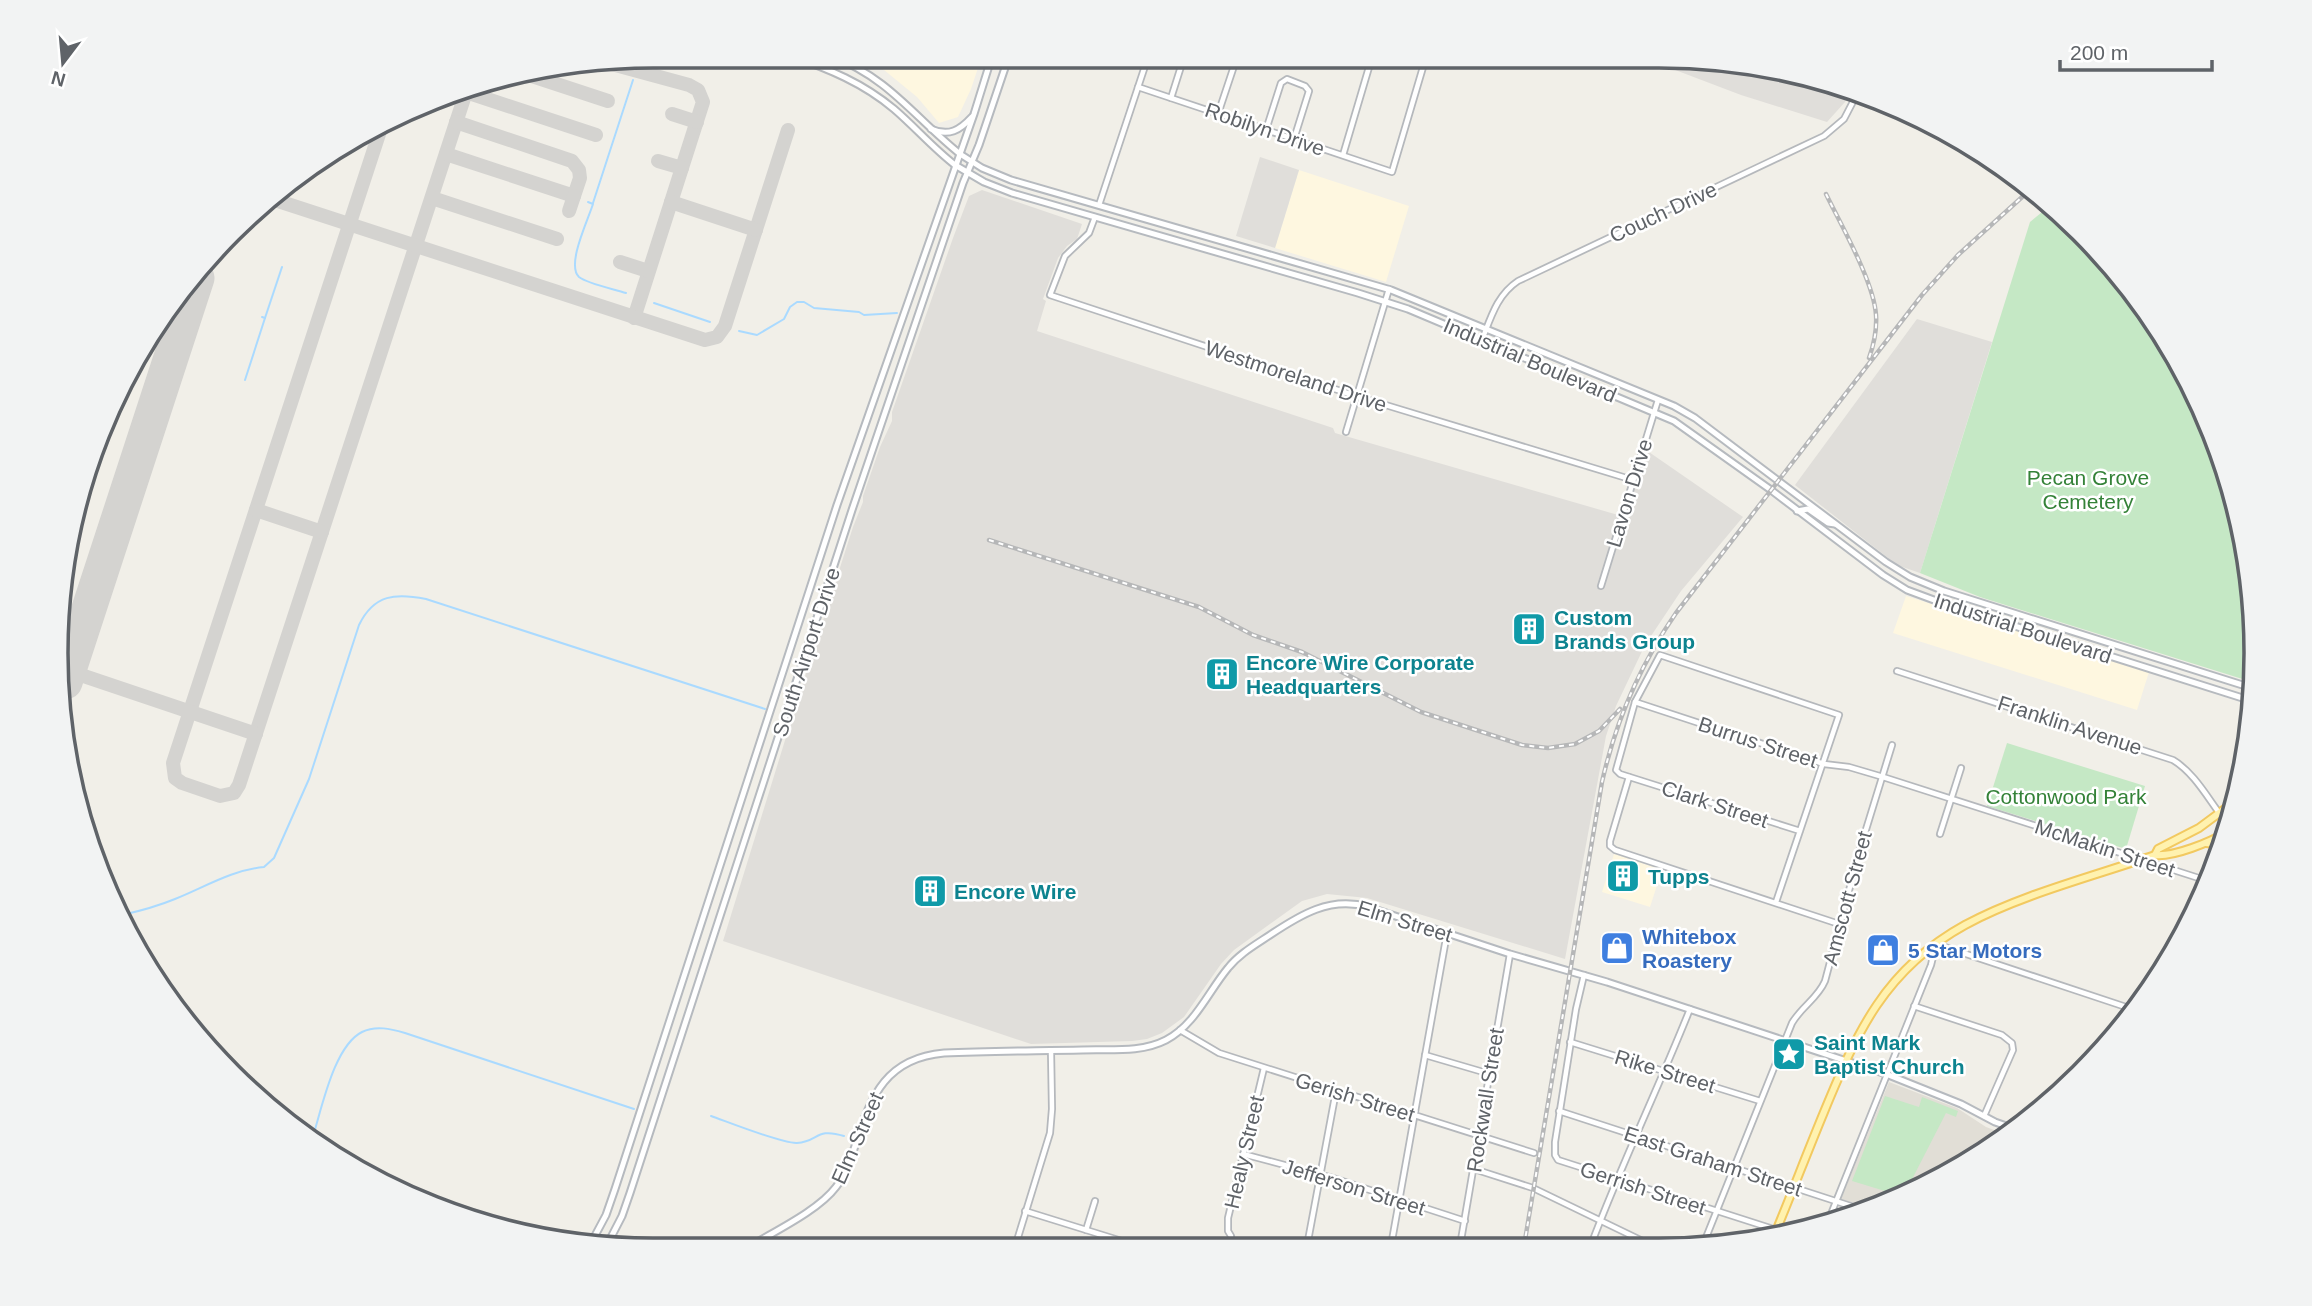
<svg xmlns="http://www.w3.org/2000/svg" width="2312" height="1306" font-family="Arial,sans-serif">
<rect width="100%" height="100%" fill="#f1efe8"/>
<g fill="#fef7e0">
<path d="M862,56H982L971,89L958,117L939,123L917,97L884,70Z"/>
<path d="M1299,170L1409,206L1386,282L1275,248Z"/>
<path d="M1906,596L2149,672L2137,710L1893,633Z"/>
<path d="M1614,854L1662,870L1650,907L1602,892Z"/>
</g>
<g fill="#e0deda">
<path d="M1641,57H1698L1814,76L1849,91L1845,102L1827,122L1741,95Z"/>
<path d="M1260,157L1299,170L1275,248L1236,236Z"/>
<path d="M982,190L1082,224L1077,239L1067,246L1058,258L1043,299L1046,301L1037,331L1333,428L1335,433L1625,517L1646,450L1743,517L1681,591L1645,645L1616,706L1606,736L1565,959L1367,898L1327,894L1302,901L1234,950L1221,964L1184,1017L1162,1033L1147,1039L1132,1041L1031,1044L723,941L795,708L853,527L863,502V496L880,447L892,421V412L953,238L969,196Z"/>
<path d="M1917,319L1992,342L1920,573L1897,565L1795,485Z"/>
</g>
<path fill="#e1ded6" d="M1889,1082L1957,1108L1986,1127L2008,1135L1990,1150L1871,1208L1841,1199Z"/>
<g fill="#c5e8c5">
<path d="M2052,204L2133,290L2195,389L2236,499L2255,614L2252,682L1980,597L1920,573L2030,222Z"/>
<path d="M2007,743L2145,786L2126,849L1987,806Z"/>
<path d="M1885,1096L1919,1107L1922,1097L1958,1111L1956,1117L1946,1113L1906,1191L1898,1195L1852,1181Z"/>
</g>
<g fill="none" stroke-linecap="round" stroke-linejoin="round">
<g stroke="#aadaff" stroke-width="2">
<path d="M638,64L640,58"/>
<path d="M588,202L593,204C588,220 566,265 579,277C588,284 614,289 626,293"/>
<path d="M593,203L633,80"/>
<path d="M654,303L710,322"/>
<path d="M265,318L282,267"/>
<path d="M739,331L757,335L784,319L790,307L797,302H804L814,308L859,312L864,315L897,313"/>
<path d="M245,380L265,318L262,317"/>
<path d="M122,915C140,911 158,906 175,899C205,887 232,870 264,867L274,858L309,779L359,625C374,594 396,593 426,599L765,709"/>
<path d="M711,1116C728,1122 783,1144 797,1143C819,1142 815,1127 844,1136"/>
<path d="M313,1136C322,1108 334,1046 362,1032C376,1025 391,1029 405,1033L634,1109"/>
</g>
<g stroke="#d4d3d0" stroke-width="14">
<path d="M608,63L689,85L698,90L703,102L634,318"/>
<path d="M532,76L608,101"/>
<path d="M466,92L596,135"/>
<path d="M672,114L697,122"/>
<path d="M380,131L173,763L175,778L182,783L220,796L234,793L239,785L468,86"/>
<path d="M446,154L574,196L580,178L579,170L572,161L456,122"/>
<path d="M658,161L682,168"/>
<path d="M432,198L557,239"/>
<path d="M272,199L705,340L717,337L725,326L788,130"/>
<path d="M671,202L756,230"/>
<path d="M569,211L574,196"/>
<path d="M620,262L648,271"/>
<path d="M256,510L322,532"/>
<path d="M69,671L256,734"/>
</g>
<path stroke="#d4d3d0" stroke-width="35" d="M65,682L197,278"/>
<g stroke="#b5b8bc" stroke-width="8">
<g id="minor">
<path d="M1138,87L1392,172L1426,57"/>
<path d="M1171,98L1184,57"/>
<path d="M1218,114L1237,57"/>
<path d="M1266,130L1281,83L1287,79L1305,86L1309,91L1294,139"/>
<path d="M1343,155L1372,57"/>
<path d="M1099,205L1148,57"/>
<path d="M1095,217L1089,233L1065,256L1050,295L1356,396L1633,480"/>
<path d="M1482,340C1491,317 1497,295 1518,281L1824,136L1844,119L1857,94"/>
<path d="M1346,432L1389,289"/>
<path d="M1601,586L1658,400"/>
<path d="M1897,671L2173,760C2193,772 2206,795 2220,814"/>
<path d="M1635,702L1824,764L1849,767L1883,777L2208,881"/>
<path d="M1629,777L1610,841V846L1615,850L1839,924"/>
<path d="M1940,834L1961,768"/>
<path d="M1776,902L1839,715L1660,655L1635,702L1616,770L1620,774L1800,831"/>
<path d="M1584,975L1576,1009L1555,1142V1155L1558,1160L1786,1233"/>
<path d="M1914,1006L2002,1035L2012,1043L2013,1050L1984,1116"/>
<path d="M1180,1030L1219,1053L1534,1153"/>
<path d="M1570,1042L1760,1101"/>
<path d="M1425,1055L1490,1074"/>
<path d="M1559,1111L1866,1211"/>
<path d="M1243,1154L1333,1178L1465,1221"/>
<path d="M1474,1169L1533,1188L1651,1245"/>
<path d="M1025,1211L1141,1247"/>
<path d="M1827,1224L1931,965L1936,944L2132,1009"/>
<path d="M1086,1230L1095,1201"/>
<path d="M1231,1236L1228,1231V1218L1264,1068"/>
<path d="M1591,1245C1621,1165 1658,1089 1690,1009"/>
<path d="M1703,1245L1792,1023C1802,1006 1818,998 1825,981L1860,849L1892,745"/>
<path d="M1307,1246L1336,1091"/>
<path d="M1391,1246L1447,933"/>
<path d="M1460,1246L1510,954"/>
<path d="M1015,1247L1050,1133L1052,1109L1051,1051"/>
<path d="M1152,1247L1154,1243"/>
</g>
</g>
<g stroke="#b5b8bc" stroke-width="9">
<g id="tertiary">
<path d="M791,56C829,69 863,83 894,109C915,127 933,148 955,165"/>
<path d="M832,56C890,79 914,117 960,154"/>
<path d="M2210,877L2225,842"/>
<path d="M2135,1005L2206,886"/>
</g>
</g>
<g stroke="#b6babf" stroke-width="9">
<g id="secondary">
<path d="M931,129C949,137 960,130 972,117"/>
<path d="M960,154L982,168L1011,180L1391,290L1674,406L1695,418L1886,562L1910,577L1944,591L2252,688"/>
<path d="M955,165L984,182L1012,193L1358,293L1408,309L1674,421L1771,490L1883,575L1907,590L1942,603L2252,701"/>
<path d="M1797,511L1808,509L1828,523L1835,524"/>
<path d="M590,1245L606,1215L615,1189L837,505L974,114L992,56"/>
<path d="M606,1247L622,1216L630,1193L852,510L963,183L979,145L1009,56"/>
<path d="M747,1248C773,1232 818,1211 836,1187C846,1174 851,1158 856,1143C871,1095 887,1058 944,1053C990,1051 1036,1051 1082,1050C1110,1049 1141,1053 1166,1040C1195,1025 1208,992 1228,968C1239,954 1255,945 1270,935C1300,915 1330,896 1368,907L1510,954L1607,982L1886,1074L1961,1104L1995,1122L2015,1129"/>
</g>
</g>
<g stroke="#f2c960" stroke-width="10">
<g id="primary">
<path d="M2225,833L2223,817L2233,809"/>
<path d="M2206,843L2216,844L2221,851"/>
<path d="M2155,855L2158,849L2199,828L2234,802"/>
<path d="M1774,1236C1791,1195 1807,1153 1824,1112C1857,1032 1885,969 1965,925C2020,895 2094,876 2155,855C2174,857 2210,842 2227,832"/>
</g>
</g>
<use href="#minor" stroke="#fff" stroke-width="4.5"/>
<use href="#tertiary" stroke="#fff" stroke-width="5"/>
<use href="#secondary" stroke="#fff" stroke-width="5"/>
<use href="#primary" stroke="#fff2af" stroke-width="6"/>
<g stroke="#b6b7b8" stroke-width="4.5">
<g id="rail">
<path d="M1826,194C1841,225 1874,282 1876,315C1877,330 1874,344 1869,358"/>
<path d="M989,540L1199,607L1253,635L1302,652L1421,712L1522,745L1548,748L1575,744L1599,731L1620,709"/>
<path d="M1524,1246L1602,782C1616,720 1640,665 1676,613L1922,295L1958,255L2031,189"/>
</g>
</g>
<use href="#rail" stroke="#fff" stroke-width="2" stroke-dasharray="5" stroke-linecap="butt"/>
</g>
<defs>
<g id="building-square" transform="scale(1.75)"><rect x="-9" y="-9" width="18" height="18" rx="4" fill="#0f9aa8" stroke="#fff"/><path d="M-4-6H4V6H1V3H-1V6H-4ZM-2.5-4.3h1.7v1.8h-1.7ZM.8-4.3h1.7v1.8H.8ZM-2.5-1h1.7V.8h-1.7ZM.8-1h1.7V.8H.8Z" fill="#fff"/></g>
<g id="shop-square" transform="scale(1.75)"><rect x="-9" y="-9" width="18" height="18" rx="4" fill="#3f7fe0" stroke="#fff"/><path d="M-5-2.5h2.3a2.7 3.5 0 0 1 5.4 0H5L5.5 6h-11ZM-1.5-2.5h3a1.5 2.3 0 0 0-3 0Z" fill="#fff"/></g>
<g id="sight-square" transform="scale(1.75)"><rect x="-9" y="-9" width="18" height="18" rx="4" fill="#0f9aa8" stroke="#fff"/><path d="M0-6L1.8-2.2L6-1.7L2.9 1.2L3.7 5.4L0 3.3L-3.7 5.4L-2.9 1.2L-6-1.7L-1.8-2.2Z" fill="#fff"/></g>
</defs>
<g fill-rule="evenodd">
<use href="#building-square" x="1529" y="629"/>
<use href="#building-square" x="1222" y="674"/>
<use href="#building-square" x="1623" y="876"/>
<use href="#building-square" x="930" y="891"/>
<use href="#shop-square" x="1617" y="948"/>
<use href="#shop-square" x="1883" y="950"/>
<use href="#sight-square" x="1789" y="1054"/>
</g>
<g text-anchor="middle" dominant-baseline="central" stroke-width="5" stroke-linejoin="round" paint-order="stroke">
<g font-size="21" fill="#5f6368" stroke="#fff">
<text transform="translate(1265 129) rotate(19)">Robilyn Drive</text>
<text transform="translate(1663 212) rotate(-25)">Couch Drive</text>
<text transform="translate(1530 360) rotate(23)">Industrial Boulevard</text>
<text transform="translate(1296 376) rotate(18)">Westmoreland Drive</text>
<text transform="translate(1629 493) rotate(-73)">Lavon Drive</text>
<text transform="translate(2023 628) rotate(18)">Industrial Boulevard</text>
<text transform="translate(806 652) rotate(-72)">South Airport Drive</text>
<text transform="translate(2070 725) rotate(18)">Franklin Avenue</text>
<text transform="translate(1758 742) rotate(18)">Burrus Street</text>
<text transform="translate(1715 804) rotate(18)">Clark Street</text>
<text transform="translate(2105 848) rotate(18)">McMakin Street</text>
<text transform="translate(1847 898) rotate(-75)">Amscott Street</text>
<text transform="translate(1405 921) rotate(17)">Elm Street</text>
<text transform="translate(1665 1071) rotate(17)">Rike Street</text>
<text transform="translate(1355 1097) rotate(17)">Gerish Street</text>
<text transform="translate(1485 1100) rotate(-81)">Rockwall Street</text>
<text transform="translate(857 1138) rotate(-66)">Elm Street</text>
<text transform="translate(1244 1152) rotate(-77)">Healy Street</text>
<text transform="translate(1713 1161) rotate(18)">East Graham Street</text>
<text transform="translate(1354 1187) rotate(17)">Jefferson Street</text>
<text transform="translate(1643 1188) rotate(18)">Gerrish Street</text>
</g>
<g font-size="21" fill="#348238" stroke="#fff">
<text x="2088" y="477">Pecan Grove<tspan x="2088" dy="24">Cemetery</tspan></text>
<text x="2066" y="796">Cottonwood Park</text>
</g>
<g font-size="21" font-weight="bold" fill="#0d838f" stroke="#fff" text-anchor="start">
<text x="1554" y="617">Custom<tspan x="1554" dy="24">Brands Group</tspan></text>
<text x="1246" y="662">Encore Wire Corporate<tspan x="1246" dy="24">Headquarters</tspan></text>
<text x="1648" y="876">Tupps</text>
<text x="954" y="891">Encore Wire</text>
<text x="1814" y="1042">Saint Mark<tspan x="1814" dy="24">Baptist Church</tspan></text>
</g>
<g font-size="21" font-weight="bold" fill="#366cbe" stroke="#fff" text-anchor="start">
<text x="1642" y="936">Whitebox<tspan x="1642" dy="24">Roastery</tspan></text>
<text x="1908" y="950">5 Star Motors</text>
</g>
</g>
<path d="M0 0H2312V1306H0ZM653 68H1659A585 585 0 0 1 2244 653V653A585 585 0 0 1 1659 1238H653A585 585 0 0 1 68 653V653A585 585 0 0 1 653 68Z" fill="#f2f3f3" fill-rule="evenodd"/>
<path fill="none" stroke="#5f6368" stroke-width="3.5" d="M653 68H1659A585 585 0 0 1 2244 653V653A585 585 0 0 1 1659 1238H653A585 585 0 0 1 68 653V653A585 585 0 0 1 653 68Z"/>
<g transform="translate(63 63) rotate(196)" stroke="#ffffff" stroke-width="5" paint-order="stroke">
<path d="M0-5L12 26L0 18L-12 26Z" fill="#5f6368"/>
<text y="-10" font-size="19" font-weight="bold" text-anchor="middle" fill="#5f6368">N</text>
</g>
<path d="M2060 60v10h152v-10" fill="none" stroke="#5f6368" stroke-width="3.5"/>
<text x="2070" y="60" font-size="21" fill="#5f6368" stroke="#ffffff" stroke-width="5" paint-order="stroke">200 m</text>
</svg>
